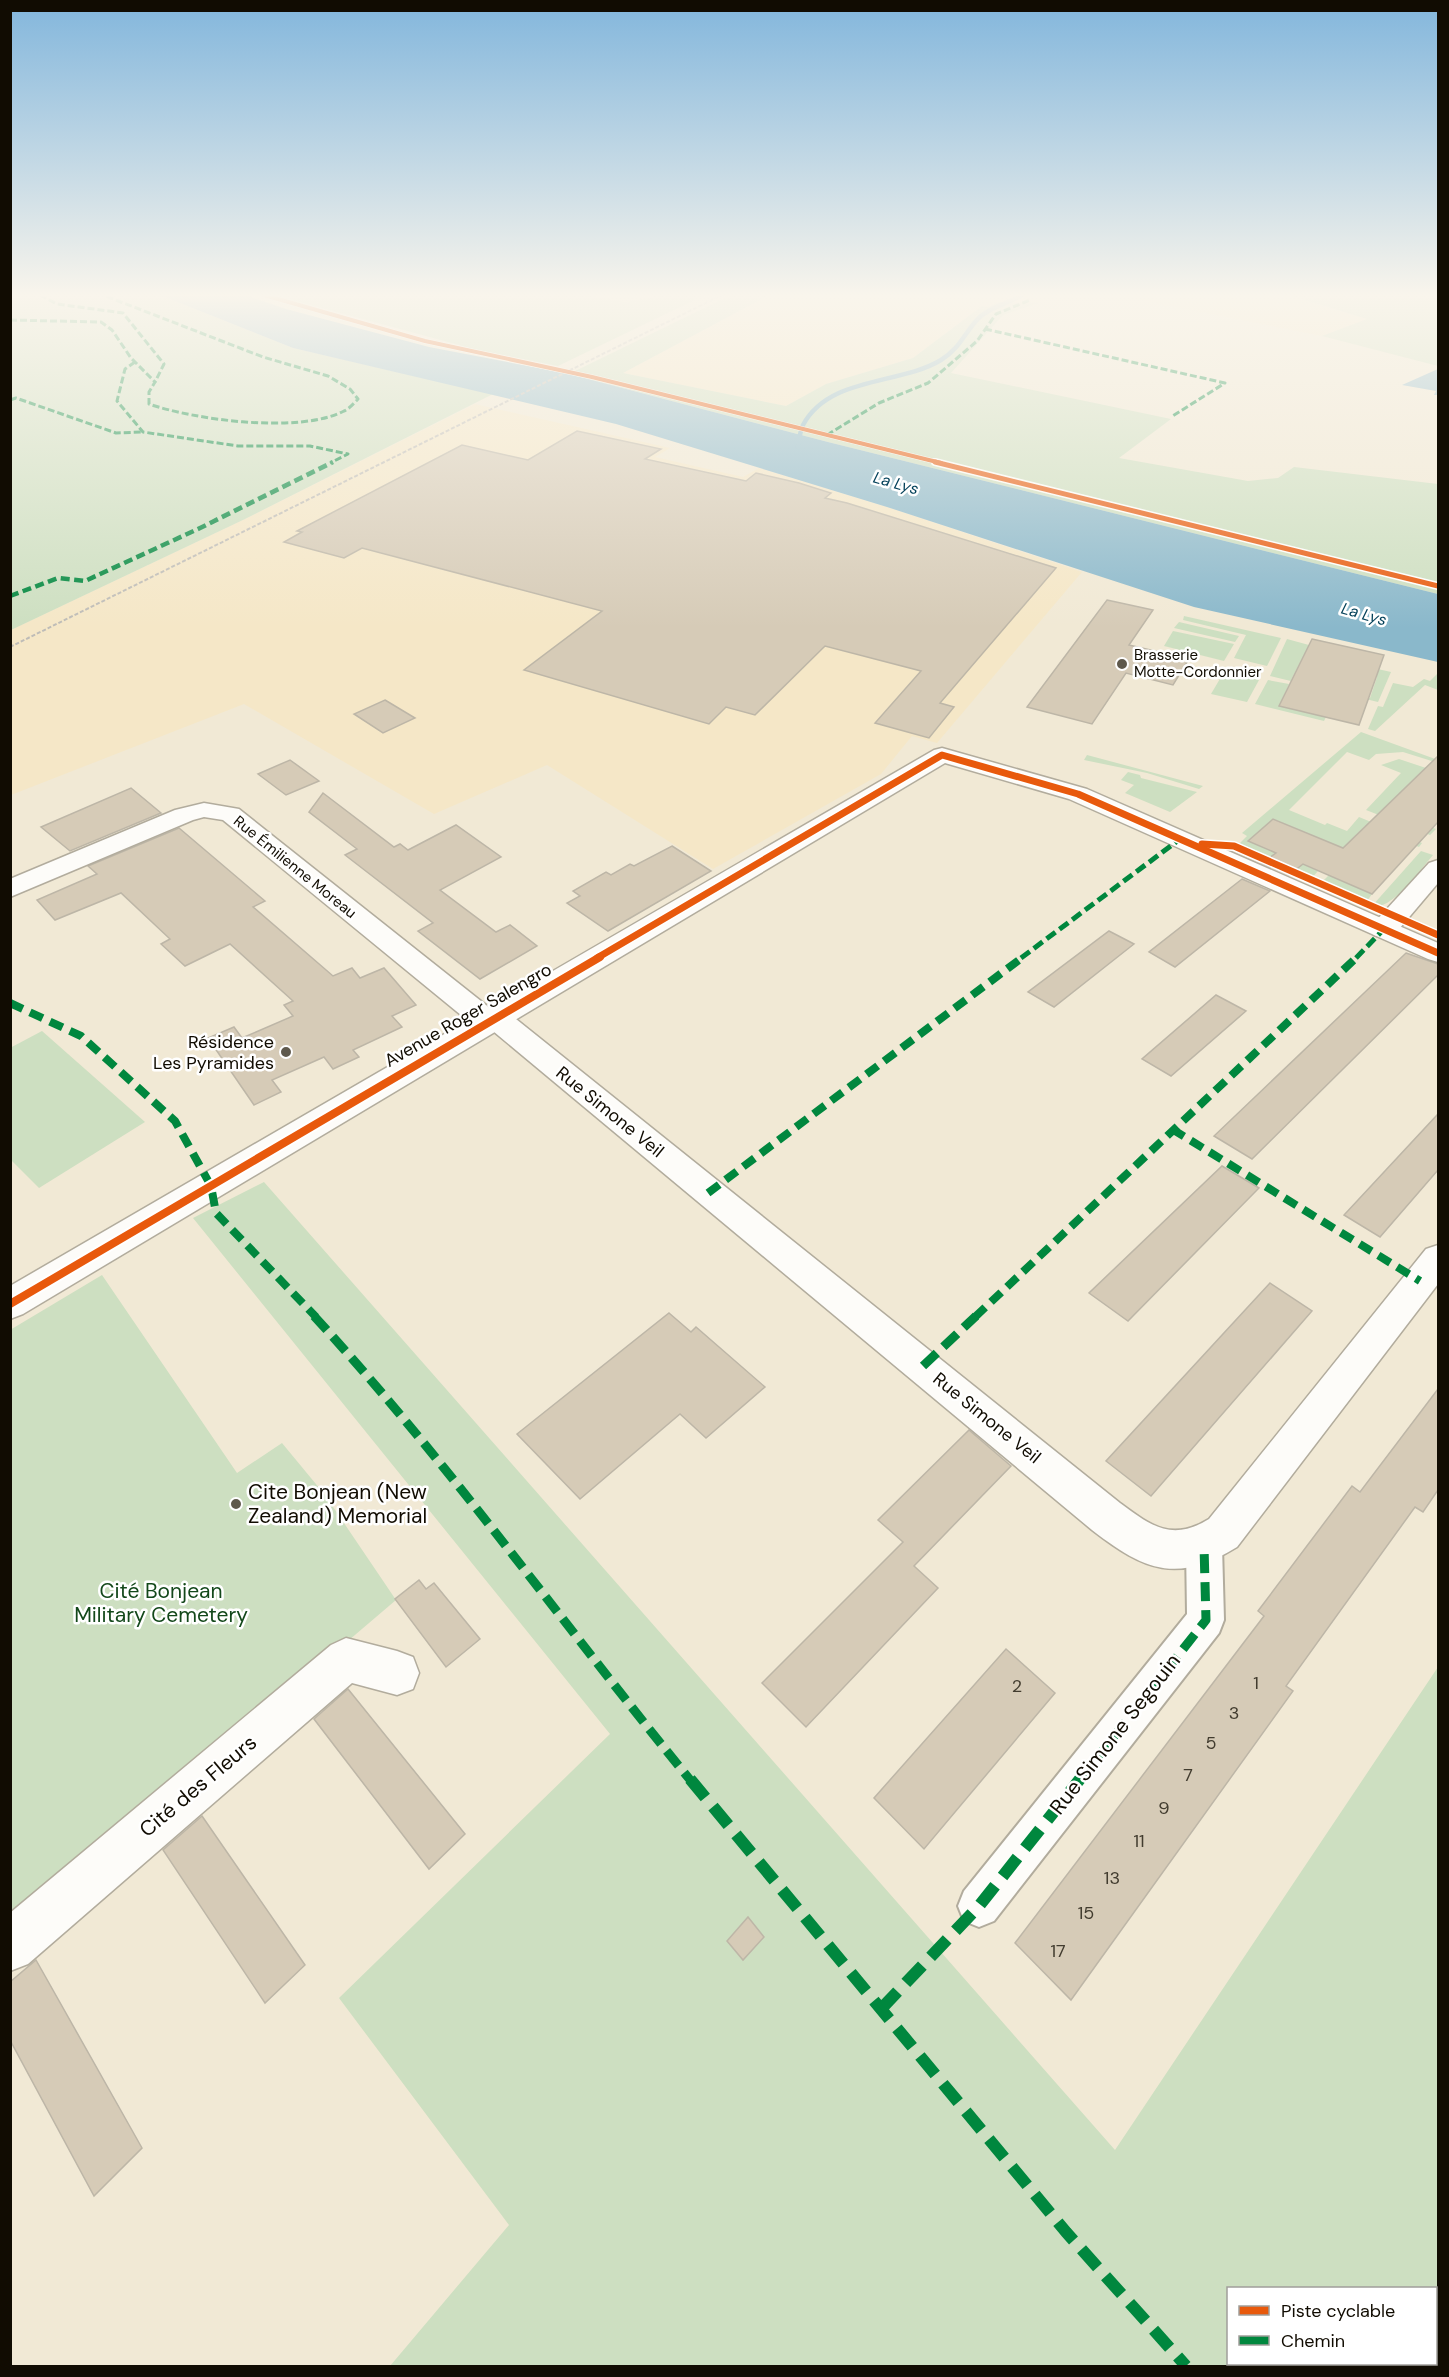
<svg xmlns="http://www.w3.org/2000/svg" width="1449" height="2377" font-family="'DM Sans',sans-serif">
<rect width="100%" height="100%" fill="#f1e9d5"/>
<g fill="#f5e7c7">
<path d="M769,295H1053L1038,303L998,302L989,307L982,306L913,358L826,384L786,406L623,373Z"/>
<path d="M1115,295H1289L1330,309L1368,319L1322,336Z"/>
<path d="M475,404L670,448L655,457L743,477L759,468L887,507L1082,572L937,743L912,736L881,774L713,869L547,765L434,814L244,704L11,795V630L245,519Z"/>
</g>
<g fill="#cddfc1" fill-rule="evenodd">
<path d="M10,295H160L293,348L493,394L245,519L11,630Z"/>
<path d="M274,295H588L625,302L662,295H705L558,366L474,349Z"/>
<path d="M731,295H769L623,373L786,406L826,384L913,358L982,306L989,307L998,302L1038,303L1003,315L951,373L1171,419L1119,458L1248,481L1278,478L1294,467L1438,484V594L828,442L569,374Z"/>
<path d="M1289,295H1438V366L1322,336L1367,319Z"/>
<path d="M1184,616L1281,638L1267,666L1234,658L1246,635L1183,620Z"/>
<path d="M1179,622L1239,636L1235,642L1174,628Z"/>
<path d="M1173,631L1234,644L1224,661L1164,646Z"/>
<path d="M1287,639L1309,645L1291,680L1370,698L1377,677L1356,671L1360,665L1391,672L1378,702L1270,676Z"/>
<path d="M1224,672L1259,680L1247,702L1211,694Z"/>
<path d="M1438,673V690L1425,685L1375,731L1368,729L1378,706L1383,707L1393,683L1413,687L1424,679L1430,681Z"/>
<path d="M1268,680L1289,684L1279,706L1326,717L1324,721L1255,704Z"/>
<path d="M1361,732L1438,760V763L1403,752L1376,754L1369,760L1347,752L1289,810L1325,825L1327,823L1347,831L1359,817L1422,843L1419,847L1365,826L1343,848L1273,819L1249,840L1318,871L1310,880L1238,849L1239,844L1247,836L1242,833Z"/>
<path d="M1087,755L1203,786L1199,789L1147,773L1084,760Z"/>
<path d="M1399,759L1438,772L1425,769L1386,809L1436,829L1430,835L1366,810L1401,773L1381,765Z"/>
<path d="M1128,772L1140,775L1141,778L1197,792L1170,812L1125,793L1134,785L1121,780Z"/>
<path d="M1421,851L1433,855C1420,870 1392,911 1372,906Z"/>
<path d="M1329,875L1372,894L1365,904L1320,884Z"/>
<path d="M42,1031L145,1122L39,1188L11,1160L10,1048Z"/>
<path d="M264,1182L1115,2150L1438,1667V2366H390L509,2225L339,1998L610,1734L193,1218ZM1228,2288H1436V2364H1228Z"/>
<path d="M102,1275L237,1473L282,1443L325,1495L396,1600L11,1928L10,1330Z"/>
</g>
<g fill="#8ab8cb">
<path d="M160,295H245L286,309L429,347L569,374L828,442L1438,594V662L1194,607L887,507L616,424L293,348Z"/>
<path d="M1438,369V395H1434L1436,391L1402,385Z"/>
</g>
<g fill="none" stroke-linecap="round" stroke-linejoin="round">
<path stroke="#8ab8cb" stroke-width="4.5" d="M798,447C799,440 800,431 803,425C829,376 900,385 941,360C962,347 966,329 981,316C993,306 1009,303 1022,295"/>
</g>
<g fill="#d6cbb7" stroke="#bdb6a7" stroke-width="1.5">
<path d="M577,431L661,449L645,459L746,481L756,473L799,483L831,493L825,498L847,503L1056,568L940,703L954,707L929,738L875,723L921,671L825,646L755,715L726,707L709,724L524,670L602,611L362,548L344,558L284,542L302,532L297,531L462,445L528,460Z"/>
<path d="M1107,600L1153,610L1129,645L1189,659L1173,685L1126,673L1092,724L1027,707Z"/>
<path d="M1312,639L1384,655L1359,725L1279,706Z"/>
<path d="M385,700L415,718L383,733L354,714Z"/>
<path d="M1438,756V822L1372,894L1303,864L1289,875L1262,863L1276,853L1248,841L1273,819L1343,848Z"/>
<path d="M290,760L319,781L286,795L258,774Z"/>
<path d="M131,788L161,813L70,851L41,827Z"/>
<path d="M323,793L394,847L400,844L408,850L456,825L501,857L440,890L496,932L510,925L537,946L480,979L418,931L433,923L345,855L357,849L309,812Z"/>
<path d="M179,828L265,901L253,907L333,976L352,968L360,978L384,968L416,1005L392,1016L402,1027L353,1050L359,1057L333,1069L324,1057L272,1080L281,1092L254,1105L208,1038L234,1027L242,1038L293,1016L284,1005L293,1001L230,944L185,966L161,944L170,939L121,893L55,920L37,900L97,874L88,866Z"/>
<path d="M672,846L711,871L608,931L567,903L580,896L573,891L606,872L611,875L630,864L634,866Z"/>
<path d="M1242,879L1270,891L1175,967L1149,952Z"/>
<path d="M1109,931L1134,944L1054,1007L1028,992Z"/>
<path d="M1406,953L1438,964V975L1252,1159L1214,1136Z"/>
<path d="M1216,995L1246,1011L1171,1076L1142,1059Z"/>
<path d="M1438,1114V1170L1380,1237L1344,1215Z"/>
<path d="M1222,1166L1259,1188L1128,1321L1089,1293Z"/>
<path d="M1270,1283L1312,1311L1151,1496L1106,1461Z"/>
<path d="M669,1313L691,1332L696,1327L765,1387L706,1438L680,1414L580,1499L517,1434Z"/>
<path d="M1438,1389V1490L1423,1512L1415,1507L1286,1686L1293,1691L1071,2000L1015,1943L1264,1616L1258,1611L1352,1486L1360,1492Z"/>
<path d="M969,1430L1011,1466L914,1566L938,1588L806,1727L762,1683L903,1542L878,1520Z"/>
<path d="M419,1580L426,1589L434,1583L480,1639L446,1667L395,1599Z"/>
<path d="M1006,1649L1055,1693L924,1849L874,1798Z"/>
<path d="M348,1689L465,1834L429,1869L314,1719Z"/>
<path d="M202,1816L305,1965L265,2003L163,1850Z"/>
<path d="M748,1917L764,1937L743,1960L727,1941Z"/>
<path d="M36,1960L142,2148L94,2196L10,2040V1982Z"/>
</g>
<g fill="none" stroke-linecap="round" stroke-linejoin="round">
<g stroke="#b2ac9d" stroke-width="4">
<path id="pedestrian" d="M1204,1529L1217,1534L1222,1546L1224,1620L1219,1633L994,1921L979,1927L964,1921L958,1906L964,1891L1187,1614L1186,1546L1191,1534Z"/>
</g>
<g stroke="#b2ac9d" stroke-width="3">
<g id="minor">
<path d="M204,803L239,809L491,1009L506,1011L1120,1503C1151,1526 1172,1542 1209,1519L1426,1249L1438,1245V1284L1237,1547C1177,1584 1145,1571 1092,1530L493,1031L478,1029L223,820L204,817L193,820L10,897V879L175,810Z"/>
<path d="M1438,860V883L1394,935L1384,938L1374,935L1370,929L1374,923L1429,863Z"/>
<path d="M346,1638L397,1651L413,1657L419,1673L413,1689L397,1695L352,1683L28,1964L10,1971V1913L331,1645Z"/>
</g>
</g>
<g stroke="#b2ac9d" stroke-width="3">
<path id="tertiary" d="M942,748L1087,789L1438,943V962L1428,959L1069,799L945,763L23,1314L10,1319V1286L934,750Z"/>
</g>
<use href="#pedestrian" fill="#fdfcf9" fill-rule="evenodd"/>
<use href="#minor" fill="#fdfcf9" fill-rule="evenodd"/>
<use href="#tertiary" fill="#fdfcf9" fill-rule="evenodd"/>
<path stroke="#bebcb7" stroke-width="2" stroke-dasharray="4 2" stroke-linecap="butt" d="M10,647L722,295"/>
<g stroke="#00873e" stroke-width="3" stroke-dasharray="7 3" stroke-linecap="butt">
<path d="M40,295L57,304L123,313L164,364L155,382"/>
<path d="M10,320L101,322L112,330L131,358L155,382L149,392V404C195,420 300,434 344,411C349,409 354,403 358,399L350,389L328,376L263,357L103,295"/>
<path d="M985,329L1225,383L1171,417"/>
<path d="M135,362L125,369L117,401L143,432L238,446H310L348,454L330,463"/>
<path d="M10,400L16,398L116,433L143,432"/>
<path d="M827,435L879,403L928,383L977,341L996,314L1030,300"/>
</g>
<path stroke="#00873e" stroke-width="4.5" stroke-dasharray="9 4.5" stroke-linecap="butt" d="M10,596L58,578L85,581L198,529L333,462"/>
<g stroke="#00873e" stroke-width="5" stroke-dasharray="11 5" stroke-linecap="butt">
<path d="M1021,958L1180,839"/>
<path d="M1356,958L1384,929"/>
</g>
<g stroke="#00873e" stroke-width="8" stroke-dasharray="14 8" stroke-linecap="butt">
<path d="M10,1003L81,1036L175,1121L211,1186L216,1213L316,1317"/>
<path d="M1172,1129L1420,1281"/>
<path d="M708,1193L1023,957"/>
<path d="M975,1317L1357,957"/>
</g>
<g stroke="#00873e" stroke-width="9" stroke-dasharray="19 9" stroke-linecap="butt">
<path d="M314,1316C449,1463 565,1627 691,1781"/>
<path d="M923,1366L976,1316"/>
<path d="M1079,1781L1206,1620L1204,1546"/>
</g>
<g stroke="#00873e" stroke-width="12" stroke-dasharray="24 12" stroke-linecap="butt">
<path d="M690,1779L1066,2232L1186,2366"/>
<path d="M881,2009L979,1906L1080,1779"/>
</g>
<g stroke="#fff" stroke-width="5">
<path id="cycleway-far3" d="M264,295L425,341L592,377L941,463"/>
</g>
<g stroke="#fff" stroke-width="8">
<path id="cycleway-far2" d="M935,462L1438,586"/>
</g>
<g stroke="#fff" stroke-width="10">
<g id="cycleway-far1">
<path d="M1202,844L1234,846L1438,935"/>
<path d="M597,958L942,755L1078,794L1438,953"/>
</g>
</g>
<g stroke="#fff" stroke-width="12">
<path id="cycleway" d="M10,1304L600,957"/>
</g>
<use href="#cycleway-far3" stroke="#e8590c" stroke-width="4"/>
<use href="#cycleway-far2" stroke="#e8590c" stroke-width="5"/>
<use href="#cycleway-far1" stroke="#e8590c" stroke-width="7"/>
<use href="#cycleway" stroke="#e8590c" stroke-width="8"/>
</g>
<linearGradient id="sky" x2="0" y2="1"><stop stop-color="#82b6dc"/><stop offset="0.47" stop-color="#f9f5ec"/><stop offset="1" stop-color="#f9f5ec" stop-opacity="0"/></linearGradient>
<rect width="1449" height="628" fill="url(#sky)"/>
<g fill="#5f594c" stroke="#fff" stroke-width="2">
<circle cx="1122" cy="664" r="6"/>
<circle cx="286" cy="1052" r="6"/>
<circle cx="236" cy="1504" r="6"/>
</g>
<g text-anchor="middle" dominant-baseline="central" stroke-width="5" stroke-linejoin="round" paint-order="stroke">
<g font-size="15" fill="#110c02" stroke="#fff" text-anchor="start">
<text x="1134" y="655">Brasserie<tspan x="1134" dy="17">Motte-Cordonnier</tspan></text>
</g>
<g font-size="15" fill="#110c02" stroke="#fff">
<text transform="translate(295 867) rotate(39)">Rue Émilienne Moreau</text>
</g>
<g font-size="16" font-style="italic" fill="#013f58" stroke="#fff">
<text transform="translate(896 483) rotate(16)">La Lys</text>
<text transform="translate(1364 614) rotate(16)">La Lys</text>
</g>
<g font-size="18" fill="#110c02" stroke="#fff">
<text transform="translate(468 1015) rotate(-30)">Avenue Roger Salengro</text>
<text transform="translate(610 1112) rotate(39)">Rue Simone Veil</text>
<text transform="translate(987 1418) rotate(39)">Rue Simone Veil</text>
</g>
<g font-size="18" fill="#110c02" stroke="#fff" text-anchor="end">
<text x="274" y="1042">Résidence<tspan x="274" dy="21">Les Pyramides</tspan></text>
</g>
<g font-size="18" fill="#423c2f">
<text x="1256" y="1683">1</text>
<text x="1017" y="1686">2</text>
<text x="1234" y="1713">3</text>
<text x="1211" y="1743">5</text>
<text x="1188" y="1775">7</text>
<text x="1164" y="1808">9</text>
<text x="1139" y="1841">11</text>
<text x="1112" y="1878">13</text>
<text x="1086" y="1913">15</text>
<text x="1058" y="1951">17</text>
</g>
<g font-size="21" fill="#110c02" stroke="#fff" text-anchor="start">
<text x="248" y="1492">Cite Bonjean (New<tspan x="248" dy="24">Zealand) Memorial</tspan></text>
</g>
<g font-size="21" fill="#13481a" stroke="#fff">
<text x="161" y="1591">Cité Bonjean<tspan x="161" dy="24">Military Cemetery</tspan></text>
</g>
<g font-size="21" fill="#110c02" stroke="#fff">
<text transform="translate(1115 1734) rotate(-52)">Rue Simone Segouin</text>
<text transform="translate(198 1786) rotate(-40)">Cité des Fleurs</text>
</g>
</g>
<rect width="1449" height="2377" fill="none" stroke="#110c02" stroke-width="24"/>
<rect x="1227" y="2287" width="210" height="78" fill="#ffffff" stroke="#a09e9a" stroke-width="1.5"/>
<rect x="1239" y="2306" width="30" height="9" fill="#e8590c" stroke="#a09e9a" stroke-width="1.5"/>
<text x="1281" y="2317" font-size="18" fill="#110c02">Piste cyclable</text>
<rect x="1239" y="2336" width="30" height="9" fill="#00873e" stroke="#a09e9a" stroke-width="1.5"/>
<text x="1281" y="2347" font-size="18" fill="#110c02">Chemin</text>
</svg>
